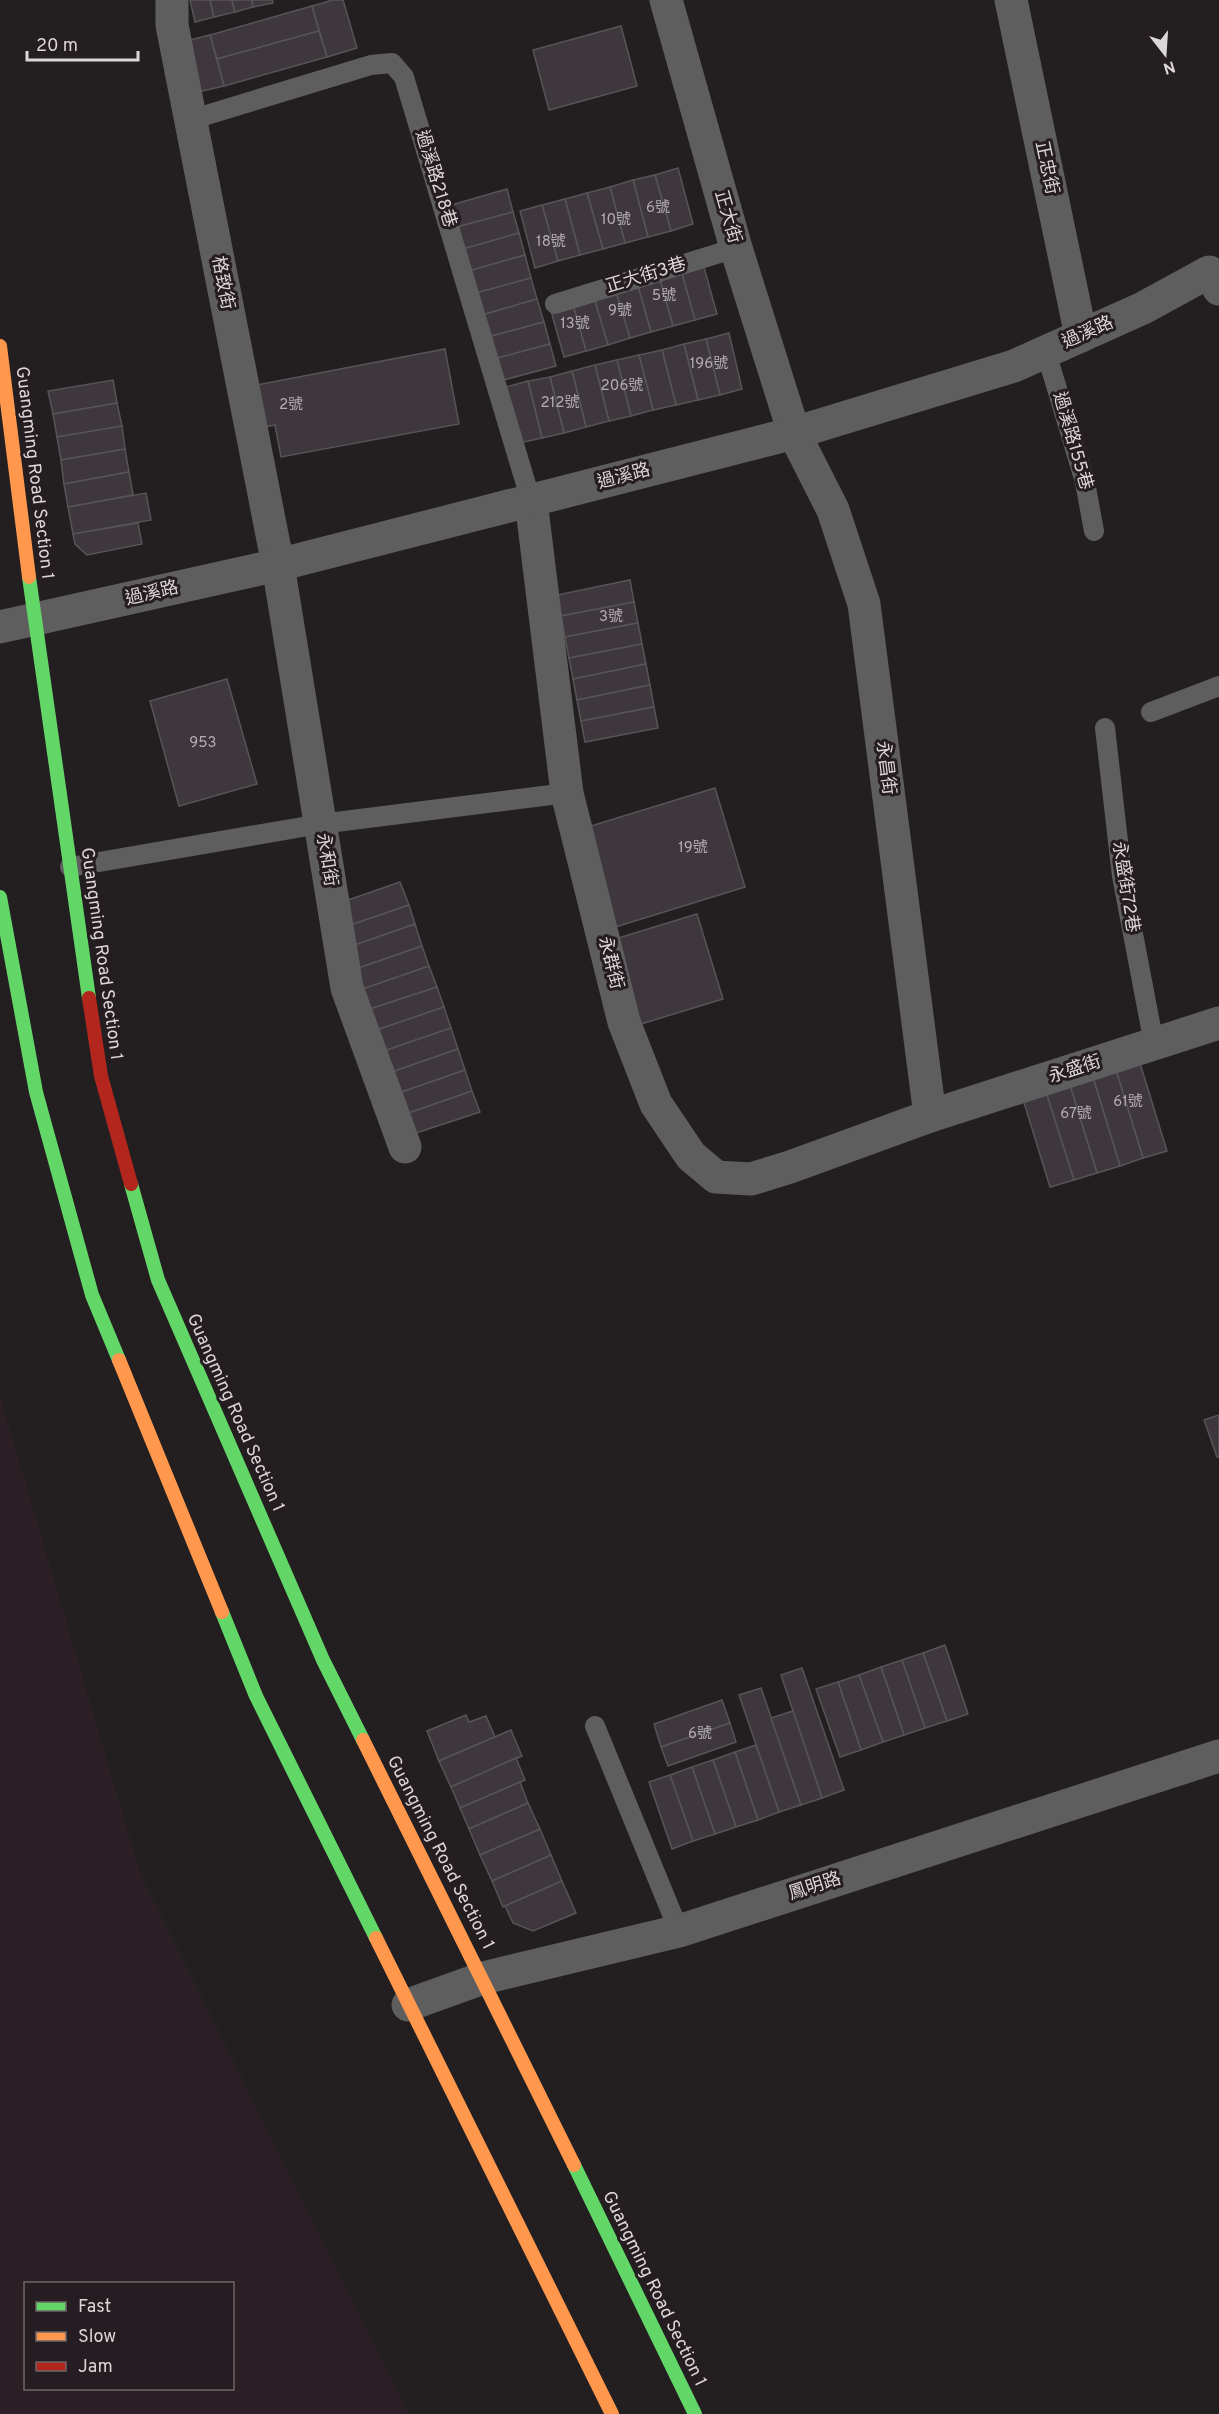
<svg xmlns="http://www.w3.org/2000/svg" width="1219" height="2414" font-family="Overpass,'Noto Sans TC',sans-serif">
<rect width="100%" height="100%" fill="#231f21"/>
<path fill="#2c2026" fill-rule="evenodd" d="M0,1396L140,1873L409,2414H0ZM26,2284H232V2388H26Z"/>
<g fill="#3e373e" stroke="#575456" stroke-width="1.5">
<path d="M190,0H210L214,17L195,22Z"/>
<path d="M210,0H232L235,12L214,17Z"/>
<path d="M232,0H252L253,7L235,12Z"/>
<path d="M252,0H272L273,3L253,7Z"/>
<path d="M333,0H343L357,48L327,57L312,6Z"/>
<path d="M312,6L319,31L217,59L210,35Z"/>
<path d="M621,26L637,86L549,110L533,50Z"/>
<path d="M319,31L327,57L224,86L217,59Z"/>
<path d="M210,35L224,86L198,92L190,40Z"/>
<path d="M678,168L693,224L671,231L655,175Z"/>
<path d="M655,175L671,231L648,237L633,180Z"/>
<path d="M633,180L648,237L625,243L610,187Z"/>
<path d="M610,187L625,243L603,249L587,193Z"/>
<path d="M507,189L513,212L457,227L451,205Z"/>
<path d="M587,193L603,249L580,255L565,199Z"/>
<path d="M565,199L580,255L558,261L542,205Z"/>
<path d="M542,205L558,261L535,268L520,211Z"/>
<path d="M513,212L519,233L463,249L457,227Z"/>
<path d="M519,233L525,255L469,271L463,249Z"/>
<path d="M525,255L531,278L476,293L469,271Z"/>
<path d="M702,260L717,314L695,320L680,267Z"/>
<path d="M680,267L695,320L673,326L658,273Z"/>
<path d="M658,273L673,326L651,332L636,279Z"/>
<path d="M531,278L537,299L482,315L476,293Z"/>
<path d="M636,279L651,332L630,338L614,285Z"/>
<path d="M614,285L630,338L608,345L592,291Z"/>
<path d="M592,291L608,345L586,351L571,298Z"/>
<path d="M571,298L586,351L564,357L549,304Z"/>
<path d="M537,299L544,322L488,337L482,315Z"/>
<path d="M544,322L550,344L494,359L488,337Z"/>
<path d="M729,333L742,389L720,395L706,339Z"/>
<path d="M706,339L720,395L698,400L684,344Z"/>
<path d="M550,344L556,366L500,381L494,359Z"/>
<path d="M684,344L698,400L676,405L662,350Z"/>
<path d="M445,349L459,424L281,457L275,425L254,429L246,387Z"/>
<path d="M662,350L676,405L653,410L639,355Z"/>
<path d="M639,355L653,410L631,416L617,360Z"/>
<path d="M617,360L631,416L609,421L595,365Z"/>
<path d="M595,365L609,421L586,427L572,371Z"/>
<path d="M572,371L586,427L564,433L550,377Z"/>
<path d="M550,377L564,433L542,438L528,381Z"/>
<path d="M113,380L117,403L53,414L48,391Z"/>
<path d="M528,381L542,438L519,443L506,387Z"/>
<path d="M117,403L122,426L57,437L53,414Z"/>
<path d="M122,426L125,449L61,460L57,437Z"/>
<path d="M125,449L129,472L64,484L61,460Z"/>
<path d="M129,472L133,495L68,507L64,484Z"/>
<path d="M146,493L151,520L73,534L68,507Z"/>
<path d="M138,523L142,544L87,555L75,544L73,534Z"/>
<path d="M630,580L634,602L561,616L557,595Z"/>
<path d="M634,602L638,623L565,637L561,616Z"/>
<path d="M638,623L642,644L569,658L565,637Z"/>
<path d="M642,644L646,664L573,679L569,658Z"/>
<path d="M646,664L650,685L577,700L573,679Z"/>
<path d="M227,679L257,784L179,806L150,701Z"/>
<path d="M650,685L654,707L581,721L577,700Z"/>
<path d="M654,707L658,728L585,742L581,721Z"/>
<path d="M715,788L745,887L612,928L581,829Z"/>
<path d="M400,882L409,905L339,929L331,906Z"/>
<path d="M409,905L415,924L346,948L339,929Z"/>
<path d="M697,914L723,999L641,1024L615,939Z"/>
<path d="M415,924L422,946L353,970L346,948Z"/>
<path d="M422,946L429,966L360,990L353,970Z"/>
<path d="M429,966L437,987L367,1010L360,990Z"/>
<path d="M437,987L444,1007L374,1031L367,1010Z"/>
<path d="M444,1007L451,1028L381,1052L374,1031Z"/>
<path d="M451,1028L458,1049L389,1073L381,1052Z"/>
<path d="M458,1049L465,1070L396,1094L389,1073Z"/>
<path d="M1139,1060L1167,1151L1143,1158L1115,1067Z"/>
<path d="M1115,1067L1143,1158L1120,1166L1092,1074Z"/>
<path d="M465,1070L472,1091L403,1115L396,1094Z"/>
<path d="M1092,1074L1120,1166L1097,1173L1069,1082Z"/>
<path d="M1069,1082L1097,1173L1074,1180L1045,1089Z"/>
<path d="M1045,1089L1074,1180L1050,1187L1022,1096Z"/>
<path d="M472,1091L480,1112L410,1135L403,1115Z"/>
<path d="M1219,1415V1457H1217L1204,1420Z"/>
<path d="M945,1645L968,1714L947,1721L923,1653Z"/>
<path d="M923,1653L947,1721L925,1728L902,1660Z"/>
<path d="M902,1660L925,1728L904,1735L881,1667Z"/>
<path d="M881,1667L904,1735L883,1742L859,1675Z"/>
<path d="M802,1668L844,1790L822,1798L781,1675Z"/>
<path d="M859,1675L883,1742L861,1750L838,1682Z"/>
<path d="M838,1682L861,1750L840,1757L816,1689Z"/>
<path d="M761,1688L801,1805L779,1812L739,1695Z"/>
<path d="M722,1700L730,1723L661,1747L654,1724Z"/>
<path d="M793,1711L822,1798L801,1805L771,1718Z"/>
<path d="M466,1715L469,1722L486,1716L495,1737L439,1761L427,1731Z"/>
<path d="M730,1723L736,1742L668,1766L661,1747Z"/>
<path d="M511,1730L522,1756L451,1787L439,1761Z"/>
<path d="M756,1745L779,1812L758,1820L735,1752Z"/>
<path d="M735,1752L758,1820L736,1827L713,1760Z"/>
<path d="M516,1758L525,1780L460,1808L451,1787Z"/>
<path d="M713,1760L736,1827L715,1834L692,1767Z"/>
<path d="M692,1767L715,1834L693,1841L670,1775Z"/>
<path d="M670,1775L693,1841L672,1849L649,1782Z"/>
<path d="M520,1782L528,1803L469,1829L460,1808Z"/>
<path d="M528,1803L540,1829L480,1855L469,1829Z"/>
<path d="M540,1829L551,1855L492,1881L480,1855Z"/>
<path d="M551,1855L562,1881L503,1907L492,1881Z"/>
<path d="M562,1881L576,1913L533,1931L513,1923L505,1906Z"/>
</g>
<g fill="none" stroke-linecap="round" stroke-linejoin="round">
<g stroke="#5f5e5e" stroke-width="20">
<path d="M190,120L371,65L392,63L404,77L531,501"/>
<path d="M555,304L736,248"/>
<path d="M1046,352L1085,482L1094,531"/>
<path d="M1151,712L1219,686"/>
<path d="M1105,728L1122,876L1154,1044"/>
<path d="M70,867L320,824L567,793"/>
<path d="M595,1726L679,1931"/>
</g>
<g stroke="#5f5e5e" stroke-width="33">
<path d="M172,0V25L278,565L347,988L405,1147"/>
<path d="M666,0L736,248L794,433L833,510L864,604L930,1116"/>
<path d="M1011,0L1081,336"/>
<path d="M531,501L567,793L624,1022L656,1104L691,1156L716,1177L751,1179L790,1167L930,1116L1219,1023"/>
<path d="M0,627L278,565L794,433L1014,366L1143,308L1209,272L1219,289"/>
<path d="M408,2005L483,1978L679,1931L1219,1756"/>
</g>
<g stroke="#63d668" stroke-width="14">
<path d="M29,577L89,998"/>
<path d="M0,897L36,1092L92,1295L119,1360"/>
<path d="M131,1184L158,1280L323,1660L363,1740"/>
<path d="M222,1612L256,1696L376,1938"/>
<path d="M574,2165L695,2414"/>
</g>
<g stroke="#ff974d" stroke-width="14">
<path d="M0,346L29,577"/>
<path d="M119,1360L222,1612"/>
<path d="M363,1740L574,2165"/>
<path d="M376,1938L612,2414"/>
</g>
<path stroke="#b3261e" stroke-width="14" d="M89,998L101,1076L131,1184"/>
</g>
<g text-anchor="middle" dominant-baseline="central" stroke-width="6" stroke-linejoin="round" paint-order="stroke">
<g font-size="15" fill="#b4aeb2">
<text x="658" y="208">6號</text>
<text x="616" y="220">10號</text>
<text x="551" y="242">18號</text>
<text x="664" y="296">5號</text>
<text x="620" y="311">9號</text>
<text x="575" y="324">13號</text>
<text x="709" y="364">196號</text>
<text x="622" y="386">206號</text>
<text x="560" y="403">212號</text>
<text x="291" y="405">2號</text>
<text x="611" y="617">3號</text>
<text x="203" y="743">953</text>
<text x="693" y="848">19號</text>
<text x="1128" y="1102">61號</text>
<text x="1076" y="1114">67號</text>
<text x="700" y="1734">6號</text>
</g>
<g font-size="18" fill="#dbd6d8" stroke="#251d21">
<text transform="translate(1046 168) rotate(78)">正忠街</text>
<text transform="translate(435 179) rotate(73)">過溪路218巷</text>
<text transform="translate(727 217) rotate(74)">正大街</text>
<text transform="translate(646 276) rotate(-17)">正大街3巷</text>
<text transform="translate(222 283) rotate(79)">格致街</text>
<text transform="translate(1088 333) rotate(-24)">過溪路</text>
<text transform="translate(1072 441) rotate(74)">過溪路155巷</text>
<text transform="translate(34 473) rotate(83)">Guangming Road Section 1</text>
<text transform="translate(624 477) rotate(-15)">過溪路</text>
<text transform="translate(152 594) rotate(-13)">過溪路</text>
<text transform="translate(885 768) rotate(83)">永昌街</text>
<text transform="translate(326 860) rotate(81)">永和街</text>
<text transform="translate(1125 887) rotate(81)">永盛街72巷</text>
<text transform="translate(101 954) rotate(82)">Guangming Road Section 1</text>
<text transform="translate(610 963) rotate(76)">永群街</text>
<text transform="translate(1075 1070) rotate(-18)">永盛街</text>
<text transform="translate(235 1413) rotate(66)">Guangming Road Section 1</text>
<text transform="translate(440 1853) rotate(63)">Guangming Road Section 1</text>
<text transform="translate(815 1887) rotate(-18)">鳳明路</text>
<text transform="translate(654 2289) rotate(64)">Guangming Road Section 1</text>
</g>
</g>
<rect x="24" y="2282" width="210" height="108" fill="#251d21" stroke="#6e676a" stroke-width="1.5"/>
<rect x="36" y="2302" width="30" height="9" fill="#63d668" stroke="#6e676a" stroke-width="1.5"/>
<text x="78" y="2312" font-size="18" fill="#dbd6d8">Fast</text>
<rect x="36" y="2332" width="30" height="9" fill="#ff974d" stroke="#6e676a" stroke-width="1.5"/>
<text x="78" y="2342" font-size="18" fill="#dbd6d8">Slow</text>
<rect x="36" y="2362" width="30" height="9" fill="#b3261e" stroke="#6e676a" stroke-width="1.5"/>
<text x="78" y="2372" font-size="18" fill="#dbd6d8">Jam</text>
<g transform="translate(1165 54) rotate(163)" stroke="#251d21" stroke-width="4.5" paint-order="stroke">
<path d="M0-4.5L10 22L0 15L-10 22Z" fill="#dbd6d8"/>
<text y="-9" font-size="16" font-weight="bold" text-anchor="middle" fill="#dbd6d8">N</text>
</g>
<path d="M27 51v9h111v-9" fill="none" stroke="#dbd6d8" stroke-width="3"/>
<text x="36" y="51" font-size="18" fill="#dbd6d8" stroke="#251d21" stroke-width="4.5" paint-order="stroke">20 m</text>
</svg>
